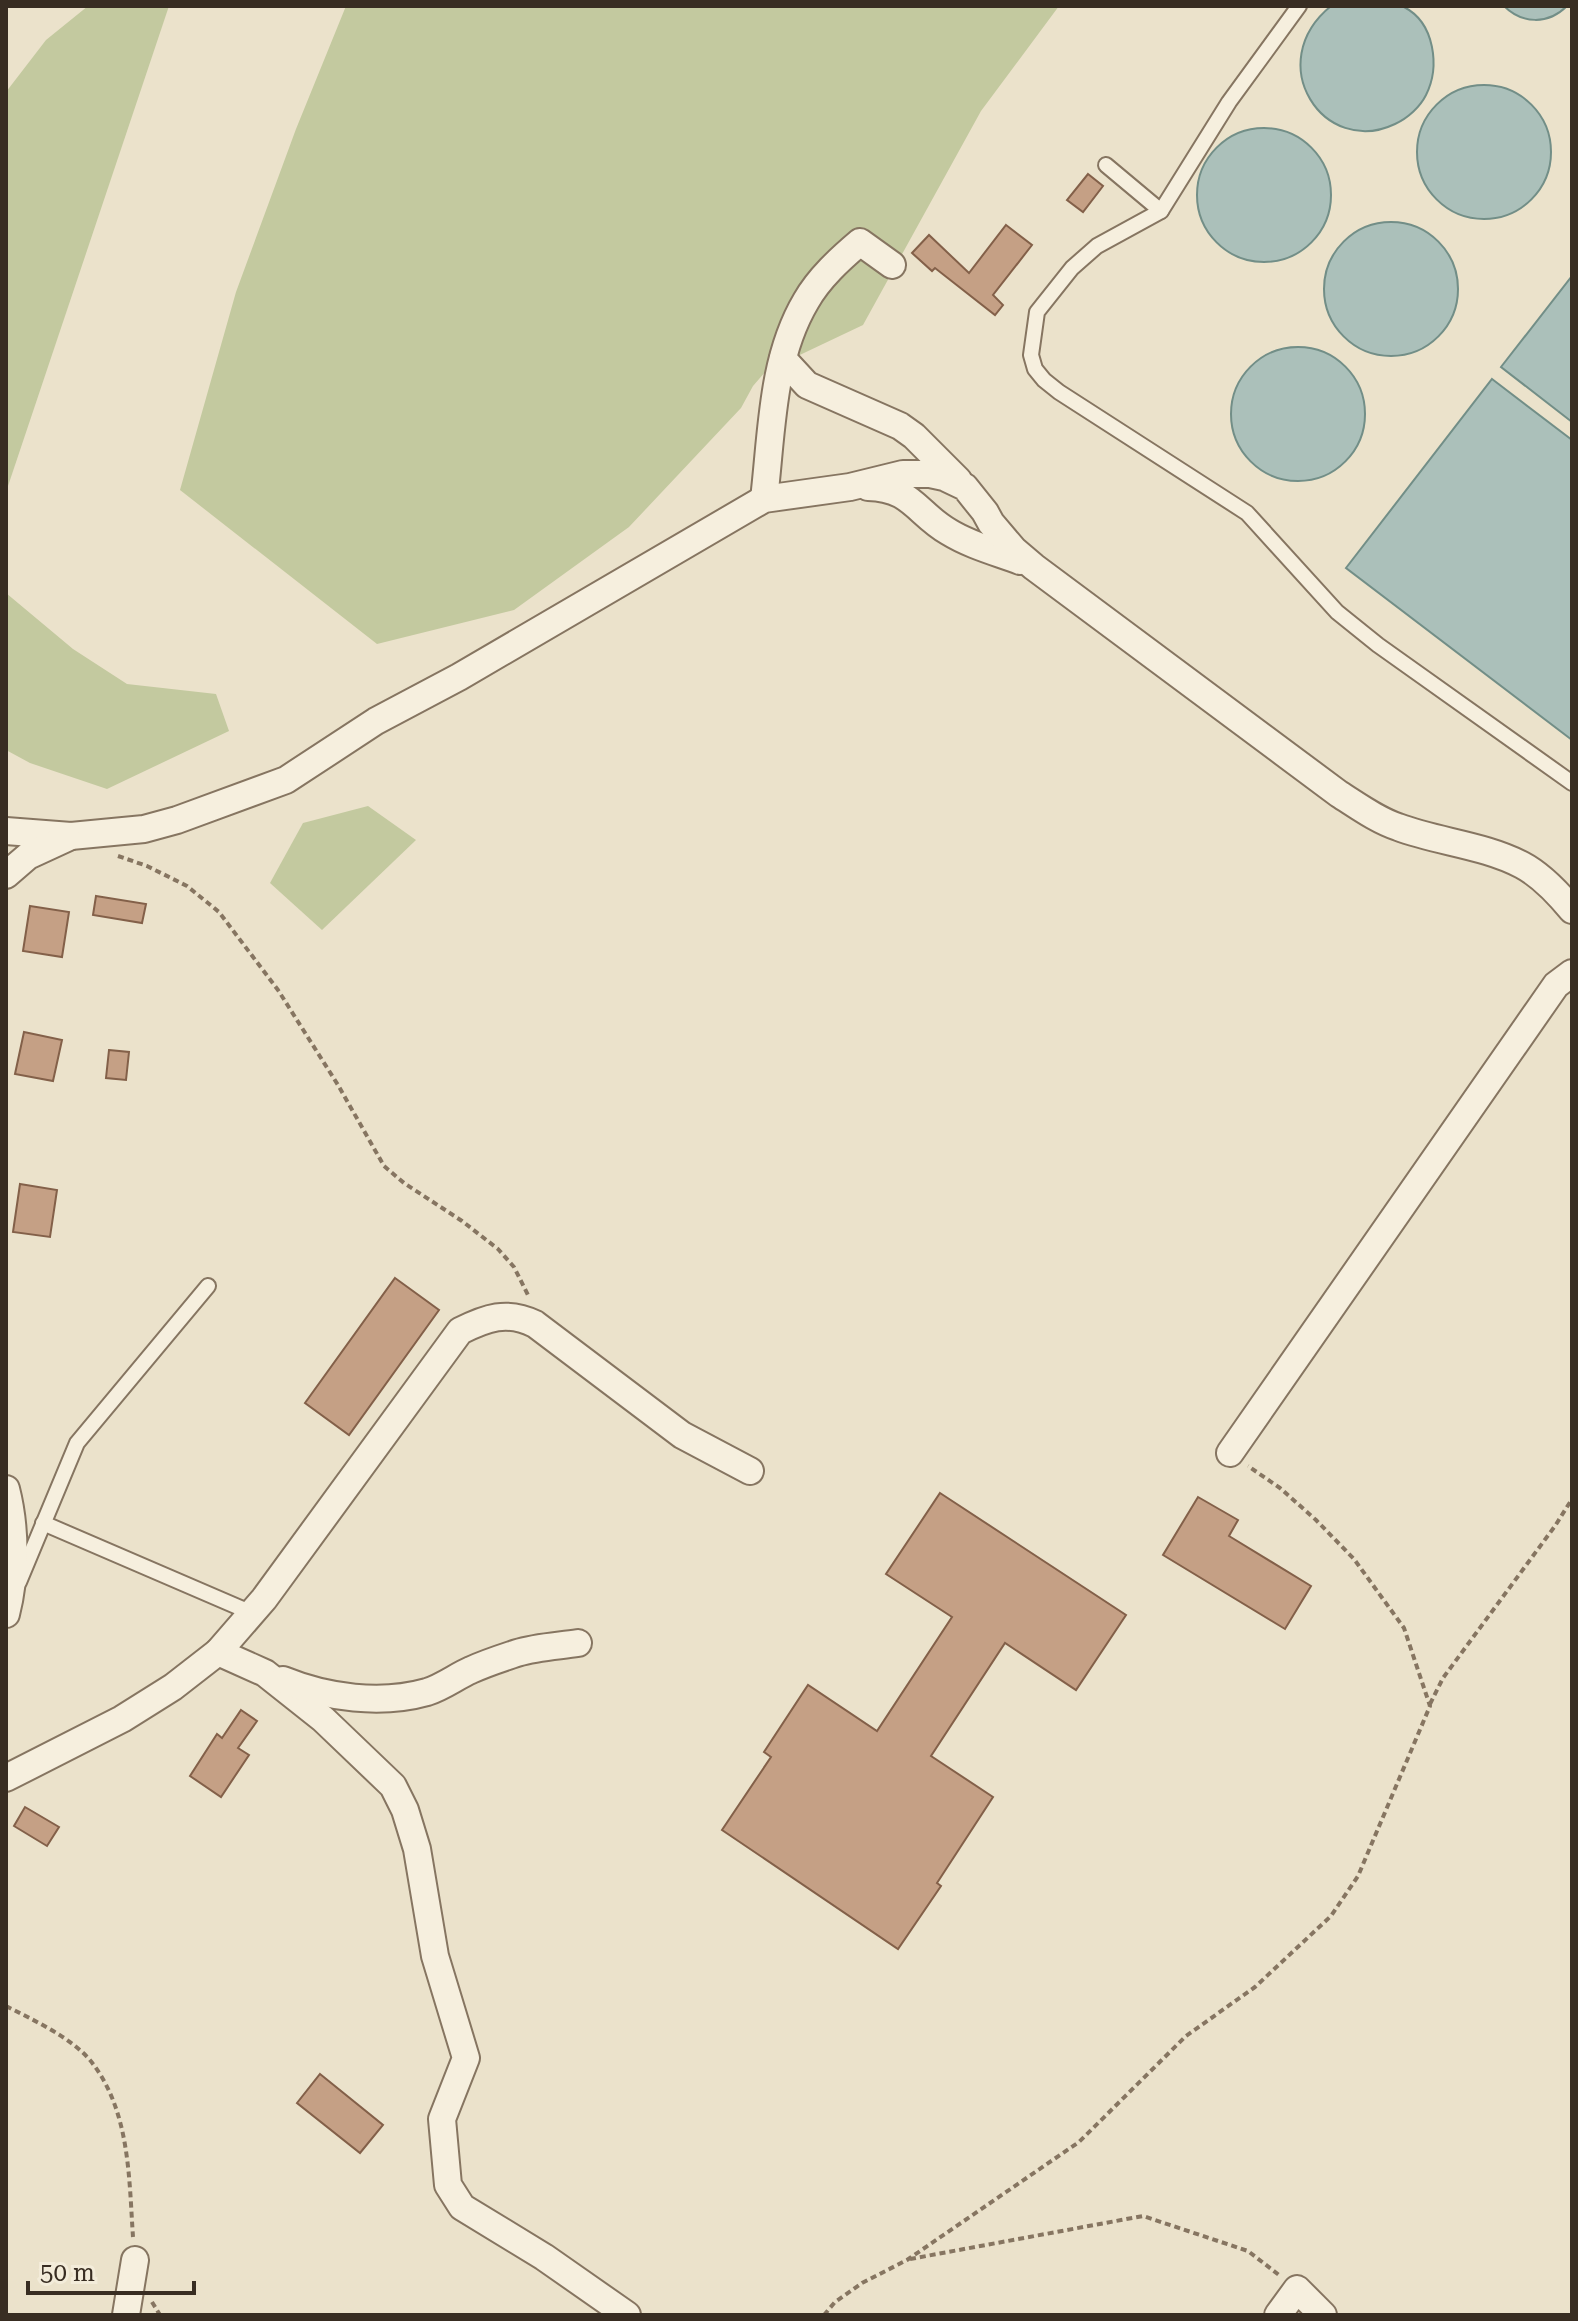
<svg xmlns="http://www.w3.org/2000/svg" width="1578" height="2321" font-family="'Roboto Serif',serif">
<rect width="100%" height="100%" fill="#ebe2cb"/>
<g fill="#c3c99f">
<path d="M88,6H169L6,492V92L46,40Z"/>
<path d="M346,6H1059L981,111L863,325L766,371L753,386L741,408L629,527L514,610L377,644L180,490L236,292L296,129Z"/>
<path d="M6,593L73,649L127,684L216,694L229,731L107,789L30,763L6,750Z"/>
<path d="M368,806L416,840L322,930L270,883L303,823Z"/>
</g>
<g fill="#abc0ba" stroke="#728e87" stroke-width="2">
<path d="M1331,6C1344,6 1395,3 1404,7C1435,23 1440,67 1426,95C1420,107 1408,118 1395,124C1324,158 1261,63 1331,6Z"/>
<path d="M1504,6H1567C1548,25 1522,24 1504,6Z"/>
<circle cx="1484" cy="152" r="67"/>
<circle cx="1264" cy="195" r="67"/>
<circle cx="1391" cy="289" r="67"/>
<path d="M1572,276V422L1501,367Z"/>
<circle cx="1298" cy="414" r="67"/>
<path d="M1492,379L1572,440V740L1346,568Z"/>
</g>
<g fill="#c5a085" stroke="#836049" stroke-width="2">
<path d="M1088,174L1103,186L1083,212L1067,200Z"/>
<path d="M1006,225L1032,245L993,295L1003,305L995,315L935,268L932,271L912,253L929,235L969,273Z"/>
<path d="M96,896L146,904L142,923L93,915Z"/>
<path d="M30,906L69,912L62,957L23,951Z"/>
<path d="M24,1032L62,1040L53,1081L15,1074Z"/>
<path d="M109,1050L129,1052L126,1080L106,1078Z"/>
<path d="M20,1184L57,1190L50,1237L13,1232Z"/>
<path d="M395,1278L439,1310L349,1435L305,1403Z"/>
<path d="M940,1493L1126,1615L1076,1690L1005,1643L931,1756L993,1797L937,1883L941,1886L898,1949L722,1830L771,1757L764,1752L808,1685L877,1731L952,1617L886,1574Z"/>
<path d="M1198,1497L1238,1520L1229,1536L1311,1586L1285,1629L1163,1555Z"/>
<path d="M241,1710L257,1721L238,1748L249,1755L221,1797L190,1776L217,1734L222,1738Z"/>
<path d="M25,1807L59,1827L47,1846L14,1826Z"/>
<path d="M320,2074L383,2125L360,2153L297,2103Z"/>
</g>
<g fill="none" stroke-linecap="round" stroke-linejoin="round">
<g stroke="#867561" stroke-width="18">
<g id="service">
<path d="M1299,6L1229,102L1161,211L1097,246L1072,268L1037,312L1031,355L1035,369L1044,380L1059,392L1247,513L1337,612L1378,645L1572,783"/>
<path d="M1106,165L1161,211"/>
<path d="M43,1523L252,1613"/>
<path d="M19,1582L77,1443L208,1286"/>
</g>
</g>
<g stroke="#867561" stroke-width="30">
<g id="minor">
<path d="M783,359L807,385L900,426L914,436L958,480"/>
<path d="M868,487C912,488 916,513 949,532C970,545 996,552 1020,561"/>
<path d="M764,499C772,433 771,360 806,301C819,278 840,259 860,242L892,265"/>
<path d="M6,831L71,836L144,829L177,820L286,780L376,721L459,677L764,499L850,487L903,474H930L944,477L965,487L985,512L991,523L1014,550L1034,567L1339,794C1358,806 1377,820 1398,827C1438,842 1484,845 1522,865C1541,875 1558,893 1572,910"/>
<path d="M6,875L28,856L67,838"/>
<path d="M1230,1453L1556,985L1572,973"/>
<path d="M6,1489C16,1528 16,1575 6,1614"/>
<path d="M218,1652L265,1673L323,1719L393,1786L405,1810L417,1849L435,1956L466,2058L442,2119L448,2185L462,2207L544,2257L627,2315"/>
<path d="M283,1680C327,1698 381,1705 427,1692C443,1687 457,1676 471,1670C486,1663 502,1658 517,1653C536,1647 558,1646 578,1643"/>
<path d="M6,1778L122,1719L173,1687L218,1652L264,1599L460,1331C486,1318 507,1310 535,1324L682,1435L750,1471"/>
<path d="M126,2315L135,2260"/>
<path d="M1278,2315L1297,2289L1323,2315"/>
</g>
</g>
<g stroke="#867561" stroke-width="4" stroke-dasharray="6 4" stroke-linecap="butt">
<path d="M118,856L147,866L187,886L219,912L278,990L338,1085L384,1166L404,1183L462,1221L498,1249L514,1267L529,1297"/>
<path d="M1430,1704L1443,1678L1555,1526L1572,1499"/>
<path d="M6,2006C33,2020 75,2039 93,2064C130,2113 129,2179 133,2237"/>
<path d="M910,2259L1143,2216L1248,2251L1279,2275"/>
<path d="M152,2302L160,2315"/>
<path d="M824,2315L835,2302L862,2283L907,2260L1079,2142L1186,2036L1255,1987L1331,1916L1358,1876L1430,1706L1404,1628L1354,1559L1316,1520L1280,1488L1248,1466"/>
</g>
<use href="#service" stroke="#f6efde" stroke-width="14"/>
<use href="#minor" stroke="#f6efde" stroke-width="26"/>
</g>
<rect width="1578" height="2321" fill="none" stroke="#382d22" stroke-width="16"/>
<path d="M28 2281v12h166v-12" fill="none" stroke="#382d22" stroke-width="4"/>
<text x="40" y="2281" font-size="24" fill="#382d22" stroke="#f3ecda" stroke-width="6" paint-order="stroke">50 m</text>
</svg>
